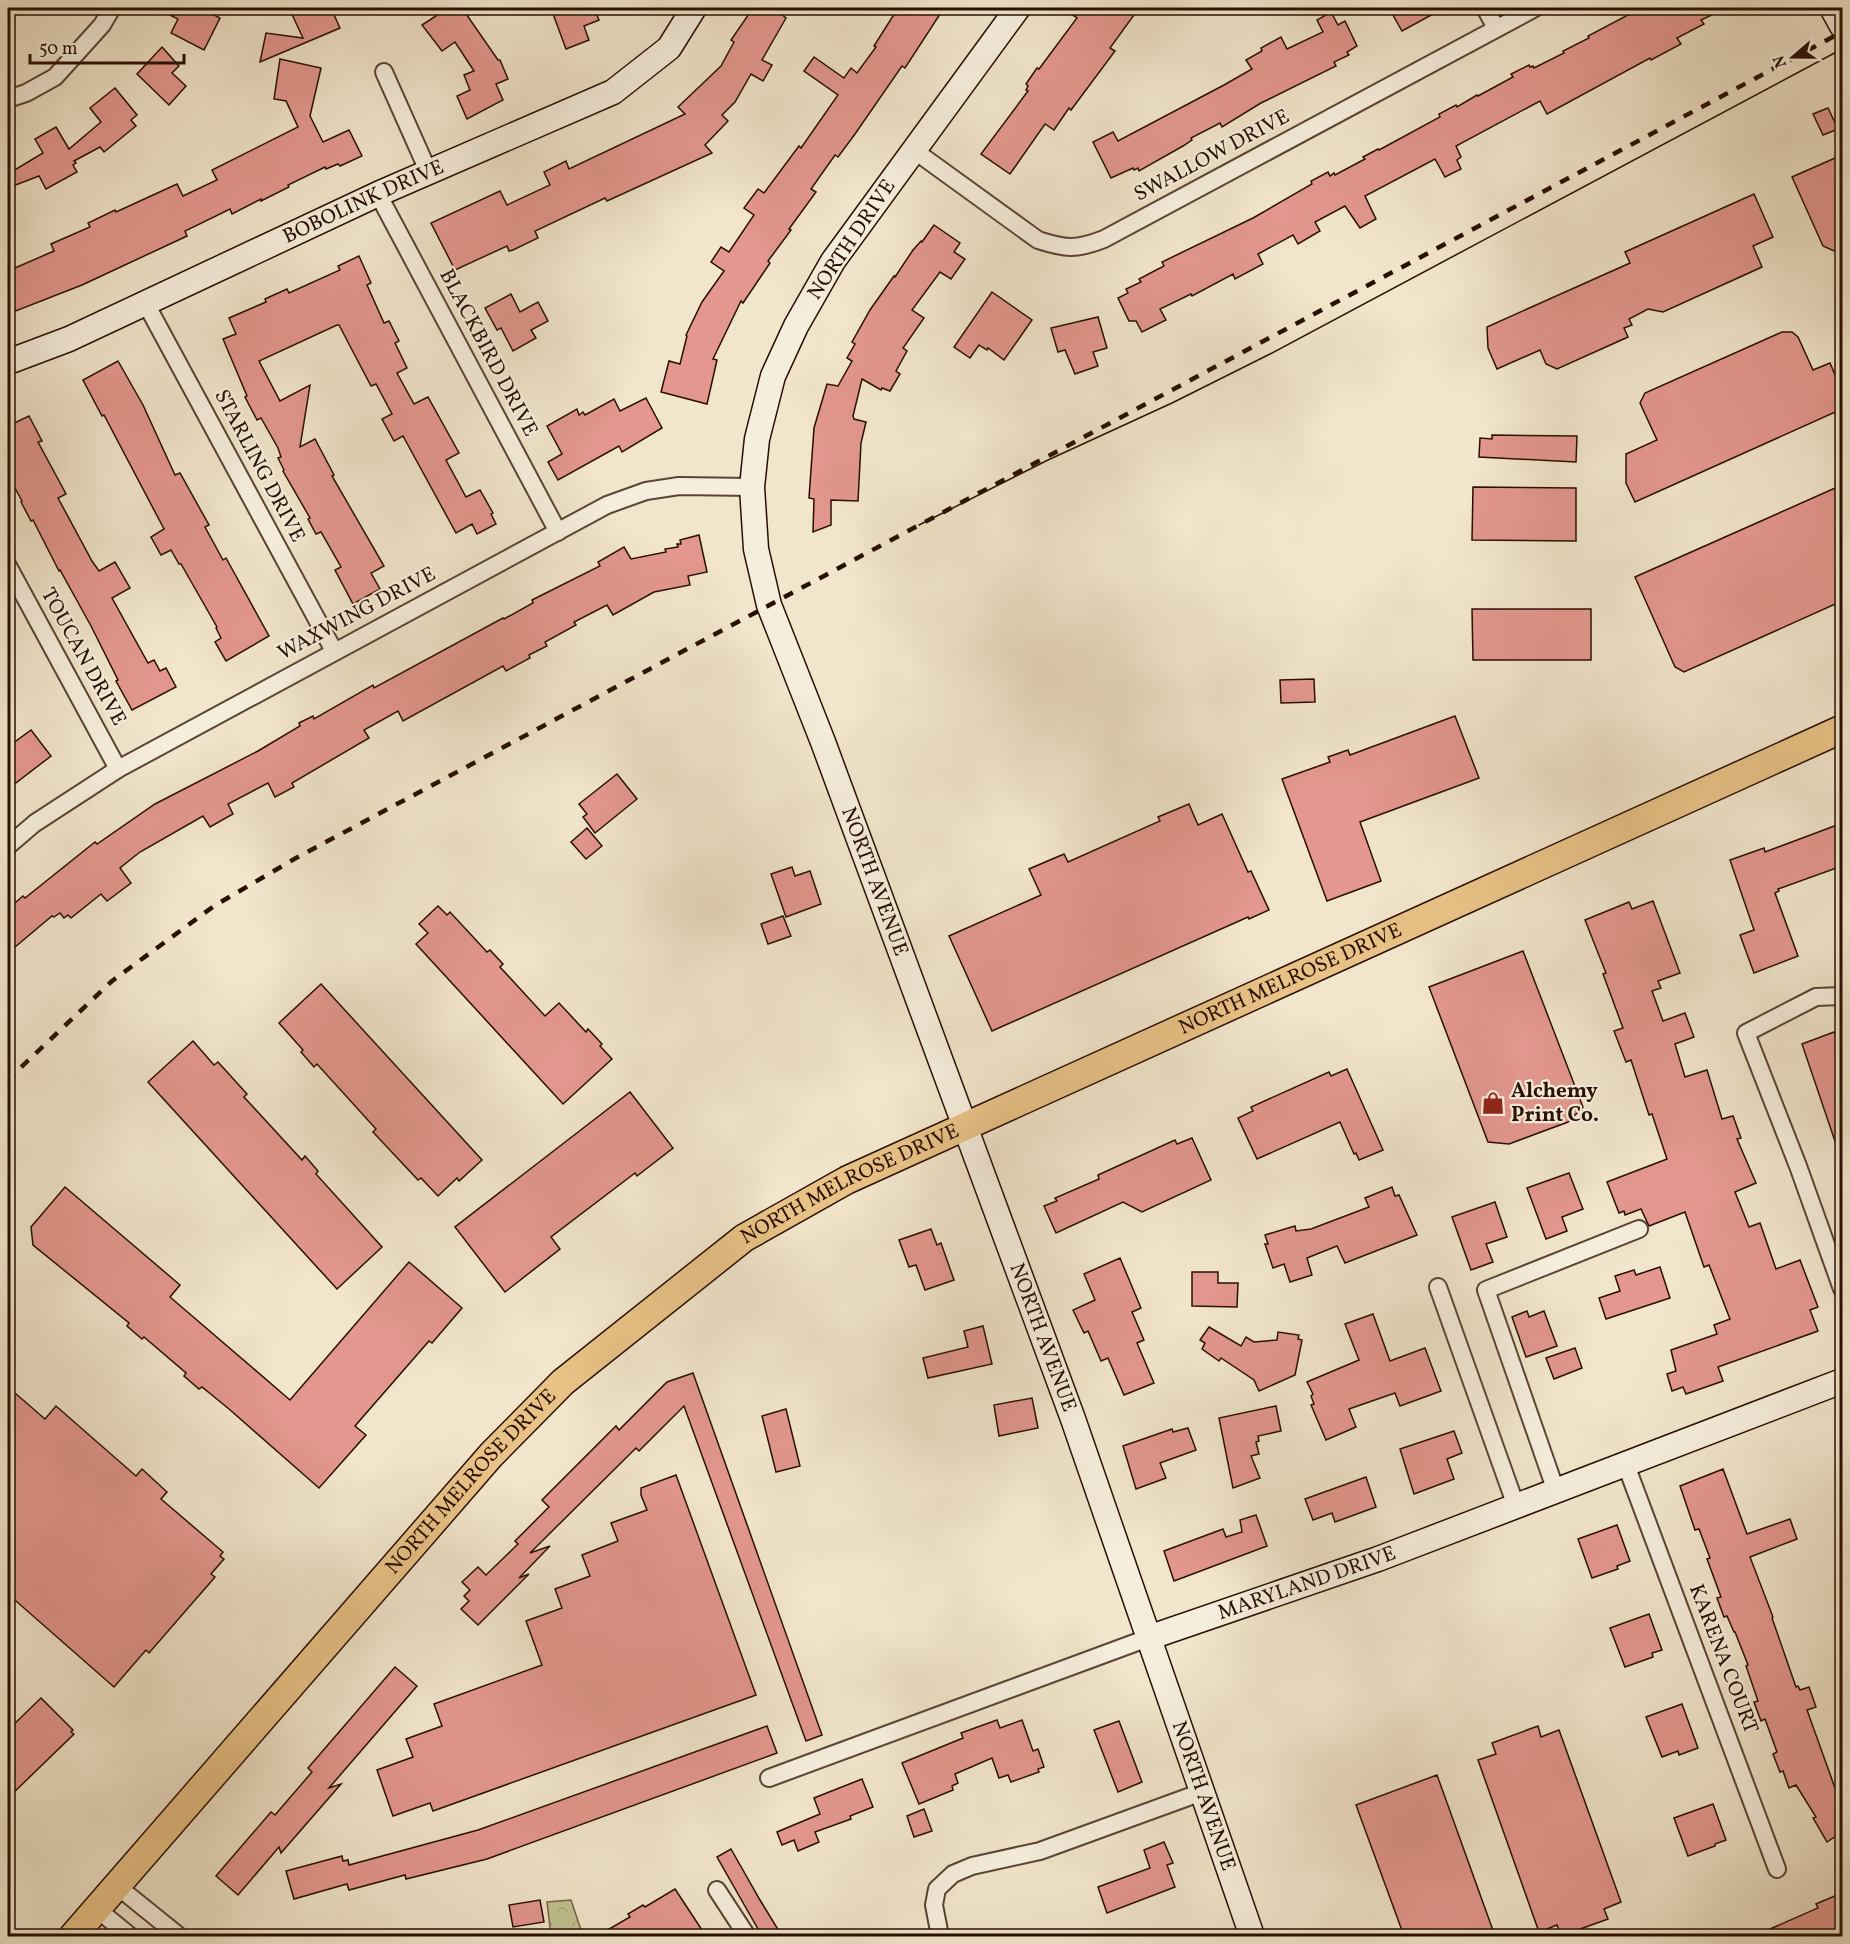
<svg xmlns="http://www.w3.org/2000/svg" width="1850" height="1944" font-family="Vollkorn,serif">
<defs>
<pattern id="forest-crowns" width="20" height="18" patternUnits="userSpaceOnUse" patternTransform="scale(1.5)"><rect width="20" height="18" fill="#c1c292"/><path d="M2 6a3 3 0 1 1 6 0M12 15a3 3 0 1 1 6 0" fill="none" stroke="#a6a67c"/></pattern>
</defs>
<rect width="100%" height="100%" fill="#f1e5cb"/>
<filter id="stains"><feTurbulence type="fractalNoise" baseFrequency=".00333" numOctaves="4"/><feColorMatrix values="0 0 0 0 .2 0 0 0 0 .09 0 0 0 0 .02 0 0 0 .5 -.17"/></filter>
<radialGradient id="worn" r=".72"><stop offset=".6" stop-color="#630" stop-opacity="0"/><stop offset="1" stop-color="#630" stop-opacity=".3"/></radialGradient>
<path fill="url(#forest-crowns)" stroke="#74684a" stroke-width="1.5" d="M571,1900L583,1936H551L547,1902Z"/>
<g fill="#e3978e" stroke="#280f02" stroke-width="1.5">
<path d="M156,8H201L220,18L204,50L171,33L178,19Z"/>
<path d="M289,8H331L340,28L260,62L266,33L303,38Z"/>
<path d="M448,8H462L498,60H500L508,79L496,84L503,100L467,119L457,96L470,90L464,75L474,71L455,42L442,51L422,25Z"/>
<path d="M563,8H594L599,20L584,26L589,40L566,49L552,11Z"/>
<path d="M753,8H774L786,18L762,60L772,65L763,81L751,74L735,102L722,115L728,121L705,145L712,153L607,201L605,198L535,231L538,238L513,250L509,251L507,246L455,270L431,223L500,191L507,205L550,185L544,172L566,161L569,169L685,114L678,107L721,66L734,42L731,40Z"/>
<path d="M898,8H944L905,68L902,66L855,134L838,157L835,155L811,189L816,192L789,229L791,230L768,261L770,263L743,303L741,301L713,359L717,360L707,404L661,392L669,361L680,364L687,336L686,335L702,302L724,271L711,262L721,247L729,252L754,215L744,208L758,189L764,193L799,146L801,148L838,95L804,71L814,57L844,78L851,68L857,73L876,47L874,46Z"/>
<path d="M1062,8H1139L1110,48L1115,51L1071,110L1069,108L1054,130L1045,124L1010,174L981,154L1028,91L1026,90L1028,86L1026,84L1037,68L1039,69L1077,18Z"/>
<path d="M1389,8H1444L1402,31Z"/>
<path d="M1641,8H1726L1701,20L1704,24L1677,38L1681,44L1651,60L1650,58L1547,114L1540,101L1456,146L1461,157L1457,160L1461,169L1445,177L1435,159L1365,196L1376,219L1360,228L1345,206L1315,222L1320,231L1298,244L1293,235L1258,254L1263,264L1235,279L1233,274L1192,296L1191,294L1160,309L1166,320L1142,332L1136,321H1129L1118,298L1128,293L1126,289L1141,282L1139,279L1164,266L1162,262L1253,218L1312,184L1311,181L1328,172L1330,176L1334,173L1335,175L1365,159L1363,157L1378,149L1379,150L1440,117L1439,114L1456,105L1457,107L1477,95L1478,96L1513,77L1511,74L1529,65L1530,67L1533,66L1534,68L1564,53L1563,51L1589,38L1588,36Z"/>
<path d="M1331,12L1338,25L1345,21L1357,46L1347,52L1349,55L1334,62L1336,66L1261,103L1222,127L1220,123L1191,138L1192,140L1183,146L1139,171L1138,168L1134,170L1133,168L1111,178L1093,142L1113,132L1118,141L1224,85L1252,69L1246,60L1262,51L1261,48L1281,37L1287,49L1323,32L1317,20Z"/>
<path d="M162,47L179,66L172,73L186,86L169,105L137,74Z"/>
<path d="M280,59L321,68L310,116L323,142L349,130L362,156L340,166L338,164L326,169L325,167L288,185L289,187L261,201V199L232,214L230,209L185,231L187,236L82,285L8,314V271L54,251L51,244L90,227L88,223L115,210L116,212L177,184L183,196L217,180L212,170L298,127L286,101L274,99Z"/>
<path d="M115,88L137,115L131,120L136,126L104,152L100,147L74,161L76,163L73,165L77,172L46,189L39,176L8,188V174L43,153L35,139L56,127L69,149L101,122L90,108Z"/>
<path d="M1828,108L1838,129L1823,135L1813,114Z"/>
<path d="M1842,155V247L1834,251L1823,246L1792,177Z"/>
<path d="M1754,194L1773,237L1753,246L1762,267L1663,312L1648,309L1629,319L1632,325L1624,328L1628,337L1557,369L1546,364L1540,350L1497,369L1488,348L1487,327L1630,263L1625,252Z"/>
<path d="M934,225L960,243L954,252L965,259L951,279L940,272L912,310L924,318L903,348L907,351L896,371L900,374L890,391L882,388L881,390L862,379L853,416L854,419L866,422L861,443L858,501L831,500V525L813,532L814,499L809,498L814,428L827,384L838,386L852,361L847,358L855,344L852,342L870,310L894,276L895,277L913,250L921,241L922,242Z"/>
<path d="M359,256L371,283L367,285L384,323L389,321L399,341L395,343L407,368L397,373L414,404L428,397L459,453L446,460L466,497L480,490L493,513L491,514L496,524L477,534L472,524L456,533L403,436L394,441L382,419L392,414L376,384L371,386L339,325H337L259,361L280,401L310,385L300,447L315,439L334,475L332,476L384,566L371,573L380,589L353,604L335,570L341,567L321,532L316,534L308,519L310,518L283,471L284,470L278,458L281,457L278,448L261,418L257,420L245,397L247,396L223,339L236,334L229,318L266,302L265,299L287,289L289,293L340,270L338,266Z"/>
<path d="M992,292L1032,320L1004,360L988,348L987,350L979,345L970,358L954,347Z"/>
<path d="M511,294L520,312L538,302L548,321L531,330L536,338L513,351L501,328L497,330L485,308Z"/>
<path d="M1098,317L1107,348L1093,352L1098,366L1075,374L1065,350L1058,352L1051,328Z"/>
<path d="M1782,332H1792L1798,337L1813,370L1830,363L1842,391V409L1635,502L1626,483V454L1657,440L1640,403L1645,393Z"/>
<path d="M118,361L143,405L175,475L180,473L209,525L205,527L223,560L226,558L269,636L226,661L215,642L221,638L216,628L217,627L181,564H179L171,550L161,555L151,537L164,529L104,415L102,416L83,380Z"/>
<path d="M646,398L662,428L622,452L619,446L558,480L548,462L562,454L547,426L577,409L579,415L583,412L585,415L614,399L620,411Z"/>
<path d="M29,416L42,441L38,442L66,494L58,498L92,561L99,571L115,562L130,588L112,598L148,663L154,660L160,671L166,668L176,687L132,710L116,681L118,680L91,626L60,570L59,571L33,520L31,521L21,502L22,501L8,475V426Z"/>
<path d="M1492,435L1577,436L1576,462L1479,457L1480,438L1492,439Z"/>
<path d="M1842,485V601L1684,672L1675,667L1635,577Z"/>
<path d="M1473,487L1576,488V541L1472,540Z"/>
<path d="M699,535L707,572L688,576L690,585L654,592L613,615L607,605L574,622L576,625L545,642L547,646L529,655L530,658L506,671L503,666L403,721L398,711L364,730L369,738L292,783L294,787L275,797L268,783L228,804L233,814L210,827L203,816L140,852L120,868L131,883L107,901L101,894L71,918L68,915L64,918L60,913L54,917L52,916L8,953V909L23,896L25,898L95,842L97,844L155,804L258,751L300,726L299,723L313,716L314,719L373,685L374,688L503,618L504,619L533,603L532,600L600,566L598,562L624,547L631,559L666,552L665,549L678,547L677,544H681L680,540Z"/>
<path d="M1472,609H1591V660H1473Z"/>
<path d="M1314,679L1315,702L1281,703L1280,680Z"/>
<path d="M1455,716L1479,778L1360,822L1381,881L1327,901L1282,779L1330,762L1328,757L1348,750L1350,755Z"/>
<path d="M31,730L51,756L8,789V747Z"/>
<path d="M617,774L637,799L595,833L583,817L587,814L579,804Z"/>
<path d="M1189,804L1198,825L1222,814L1248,872L1251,871L1269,910L1249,919L1248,917L992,1031L949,936L1041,895L1029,869L1064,854L1068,862L1160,821L1158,817Z"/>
<path d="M1837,825L1842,839V866L1778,889L1779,891L1775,893L1798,956L1754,973L1740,935L1754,930L1730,860L1764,848L1765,852Z"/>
<path d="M587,828L602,846L586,859L571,842Z"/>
<path d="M792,867L795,876L810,871L821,904L786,917L771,874Z"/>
<path d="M1653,901L1680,973L1658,981L1661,988L1652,991L1663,1021L1685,1013L1694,1037L1675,1044L1685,1077L1707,1070L1722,1119L1733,1116L1741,1138L1737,1139L1756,1183L1735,1192L1749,1227L1760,1223L1776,1269L1800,1260L1818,1307L1810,1310L1818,1331L1718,1367L1723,1381L1686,1394L1683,1387L1672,1391L1667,1374L1676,1371L1671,1350L1717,1334L1714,1325L1730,1319L1709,1265L1704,1267L1685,1212L1649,1226L1641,1209L1625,1215L1624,1211L1619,1213L1607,1182L1667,1159L1652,1114L1649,1115L1631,1060L1626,1062L1614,1031L1623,1028L1603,974L1606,973L1585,920L1629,902L1632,909Z"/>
<path d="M438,906L447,915L450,912L487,952L490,950L503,964L500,967L545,1016L559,1003L586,1032L588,1029L602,1044L600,1046L612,1059L563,1104L416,944L428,933L419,924Z"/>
<path d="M783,916L791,936L768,944L761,924Z"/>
<path d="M1523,951L1583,1107L1568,1122L1509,1144L1488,1142L1429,987Z"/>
<path d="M321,984L482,1160L459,1181L457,1178L438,1196L421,1178L418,1180L373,1132L376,1129L317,1064L314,1067L301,1052L303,1050L279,1023Z"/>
<path d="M1834,1032L1838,1043L1842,1042V1156H1840L1802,1044Z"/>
<path d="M193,1041L214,1065L218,1062L247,1094L244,1097L302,1160L305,1156L318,1171L316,1174L382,1247L337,1289L148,1082Z"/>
<path d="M1347,1069L1383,1150L1359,1160L1356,1153L1354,1154L1340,1122L1257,1159L1238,1118L1253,1111L1251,1107L1329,1072L1331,1076Z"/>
<path d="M630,1092L673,1148L637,1176L635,1173L551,1237L560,1249L505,1292L455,1227Z"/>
<path d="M1192,1138L1211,1180L1142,1212L1123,1202L1056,1233L1044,1206L1057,1201L1055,1198L1099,1179L1098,1175L1175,1140L1177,1144Z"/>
<path d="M1569,1173L1583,1209L1562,1217L1567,1231L1546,1239L1527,1188Z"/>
<path d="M65,1187L180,1285L170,1297L290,1400L409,1262L462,1308L432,1343L429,1341L355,1426L366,1435L319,1488L229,1409L202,1387L199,1389L184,1376L186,1373L144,1337L142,1339L127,1326L129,1323L33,1245L31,1227Z"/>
<path d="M1392,1187L1395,1196L1399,1195L1417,1235L1345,1263L1337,1246L1307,1258L1312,1275L1290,1282L1284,1264L1273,1268L1265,1244H1268L1265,1235L1295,1226L1296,1231L1311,1229L1369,1207L1365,1198Z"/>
<path d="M1495,1202L1507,1237L1486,1244L1493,1262L1471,1270L1452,1217Z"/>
<path d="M931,1229L937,1245L941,1243L954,1280L925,1290L916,1265L909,1267L899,1240Z"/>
<path d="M1120,1258L1141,1308L1132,1312L1144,1340L1137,1343L1154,1383L1124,1395L1108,1358L1101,1361L1088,1331L1084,1333L1073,1310L1095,1300L1084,1274Z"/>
<path d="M1660,1267L1670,1298L1606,1319L1599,1298L1620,1291L1615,1276L1634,1270L1636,1275Z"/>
<path d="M1192,1272H1218V1283H1238L1237,1307L1192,1306Z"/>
<path d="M1527,1311L1529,1317L1544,1311L1557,1346L1526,1357L1512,1317Z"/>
<path d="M1373,1314L1390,1361L1425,1348L1441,1391L1400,1406L1395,1393L1349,1409L1356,1427L1326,1440L1311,1405L1314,1404L1311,1396L1313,1394L1307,1382L1359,1360L1345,1324Z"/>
<path d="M983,1326L992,1364L928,1378L923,1358L968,1347L964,1331Z"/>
<path d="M1209,1327L1241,1346L1246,1337L1254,1342L1277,1340L1278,1332L1299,1335L1298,1339L1302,1340L1295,1375L1259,1391L1254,1380L1221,1358L1219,1361L1202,1349L1205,1343L1200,1340Z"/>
<path d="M1575,1348L1582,1368L1554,1379L1546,1358Z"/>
<path d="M693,1373L822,1735L806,1741L684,1406L639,1451L636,1448L530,1553L550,1546L519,1578L529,1574L478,1625L461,1609L469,1601L464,1596L470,1590L462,1582L478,1567L486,1575L518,1544L515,1541L549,1507L542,1500L616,1426L619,1430L667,1382Z"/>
<path d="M8,1387L45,1419L56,1406L136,1476L142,1469L167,1492L161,1499L223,1552L220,1556L224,1559L211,1574L215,1577L149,1653L146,1650L114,1687L8,1594Z"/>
<path d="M1032,1398L1038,1428L999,1436L994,1405Z"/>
<path d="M1276,1406L1281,1431L1258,1436L1259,1441L1256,1442L1259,1454L1251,1456L1260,1478L1233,1488L1219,1418Z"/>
<path d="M786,1409L800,1466L776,1472L762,1416Z"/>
<path d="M1188,1428L1196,1450L1160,1463L1166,1478L1136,1489L1123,1446L1172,1429L1173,1432Z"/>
<path d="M1454,1431L1462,1453L1447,1459L1454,1479L1414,1494L1400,1449Z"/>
<path d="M1723,1469L1747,1534L1790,1519L1797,1539L1750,1557L1773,1617L1772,1618L1796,1687L1798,1686L1800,1690L1809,1687L1816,1707L1807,1710L1835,1788L1842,1783V1832L1827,1842L1813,1818L1816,1817L1796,1785L1789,1788L1783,1771L1780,1772L1773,1754L1777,1752L1765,1719L1761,1721L1754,1702L1758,1701L1746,1666L1748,1665L1735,1632H1734L1727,1616L1724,1617L1717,1598L1721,1597L1707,1559L1710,1558L1699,1529L1695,1530L1680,1486Z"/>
<path d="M676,1475L756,1695L433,1811L430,1803L393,1816L377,1770L413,1757L406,1739L442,1726L434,1704L542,1665L526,1621L562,1608L555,1589L590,1576L582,1555L618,1541L611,1523L647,1510L641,1495V1488Z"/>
<path d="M1366,1477L1376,1507L1335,1522L1332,1513L1313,1520L1305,1499Z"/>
<path d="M1256,1515L1267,1546L1174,1581L1164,1551L1223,1529L1226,1537L1242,1532L1240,1520Z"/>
<path d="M1617,1525L1630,1561L1617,1566L1618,1569L1592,1578L1578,1539Z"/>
<path d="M1649,1614L1662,1650L1652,1653L1653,1657L1625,1667L1610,1628Z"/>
<path d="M395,1667L417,1686L329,1788L341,1784L281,1853L279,1847L238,1895L216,1876L271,1812L275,1815L312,1772L308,1768Z"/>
<path d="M41,1698L73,1730L71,1732L74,1734L8,1798V1730Z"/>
<path d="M1682,1704L1698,1748L1679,1755L1678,1751L1662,1757L1646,1717Z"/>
<path d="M997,1720L1000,1728L1022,1720L1033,1751L1038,1749L1044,1767L1038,1769L1039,1772L1011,1782L1008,1775L999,1778L992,1758L955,1774L958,1783L952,1786L953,1790L919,1804L902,1763L963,1738L961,1733Z"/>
<path d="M1119,1721L1142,1782L1118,1792L1094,1730Z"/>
<path d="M767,1726L777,1753L487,1859L406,1879L405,1875L349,1890L347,1884L294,1899L286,1871L342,1856L343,1861L348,1860L349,1865L478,1830Z"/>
<path d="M1538,1726L1541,1737L1559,1730L1621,1902L1604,1909L1608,1919L1561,1936L1557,1925L1539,1932L1478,1760L1496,1754L1492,1743Z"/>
<path d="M1437,1775L1495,1936H1404L1356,1805Z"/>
<path d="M862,1779L873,1807L850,1816L851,1819L815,1832L819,1842L798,1851L794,1840L782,1845L777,1832L820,1814L814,1798Z"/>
<path d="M1713,1804L1726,1840L1715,1844V1846L1688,1856L1674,1818Z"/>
<path d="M924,1809L932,1831L914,1837L907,1816Z"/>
<path d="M1164,1842L1173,1863L1167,1865L1175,1887L1107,1913L1098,1887L1150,1868L1144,1850Z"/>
<path d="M731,1849L760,1900L782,1936H762L746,1908L717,1857Z"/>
<path d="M675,1889L706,1936H597L630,1917L628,1914L643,1905L645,1907Z"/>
<path d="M1842,1893V1936H1754L1818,1908L1816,1904Z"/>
<path d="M540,1900L544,1922L513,1927L509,1905Z"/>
</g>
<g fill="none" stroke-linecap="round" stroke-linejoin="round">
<g stroke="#5a4434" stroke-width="20">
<g id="street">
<path d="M1485,8L1496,28"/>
<path d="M384,72L429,173"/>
<path d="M8,99L26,93L55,77L102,25L112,8"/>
<path d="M915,151L1038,240C1066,249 1076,250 1104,239L1535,8"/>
<path d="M378,194L558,532"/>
<path d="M145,302L334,651"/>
<path d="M8,566L118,769"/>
<path d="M8,846L35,823L118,769L607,505L646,491L679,486L752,487"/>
<path d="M1842,996L1816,997L1746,1033L1798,1166L1842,1289"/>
<path d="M1438,1287L1516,1506"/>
<path d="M1626,1465L1777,1869"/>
<path d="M1556,1491L1486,1290L1639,1229"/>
<path d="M769,1778L1148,1638"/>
<path d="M117,1886L179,1936"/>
<path d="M717,1890L747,1936"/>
<path d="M97,1909L130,1936"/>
<path d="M940,1936L934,1905L937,1889L953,1874L972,1866L1040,1851L1202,1792"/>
</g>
</g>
<g stroke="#280f02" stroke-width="27">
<g id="secondary">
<path id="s1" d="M1018,8L833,261L796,326L773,376L757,439L752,487L756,549L769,605L823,742L1073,1419L1252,1936"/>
<path d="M1832,8L1842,26"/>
<path id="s2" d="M8,362L69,339L378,194L613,92L669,48L694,8"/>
<path id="s3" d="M1148,1638L1378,1559L1842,1381"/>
</g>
</g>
<g stroke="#280f02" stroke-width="30">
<g id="primary">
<path id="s4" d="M73,1936L491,1455L563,1382L744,1238L847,1180L1842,729"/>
</g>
</g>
<use href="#street" stroke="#f6eedd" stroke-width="16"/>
<use href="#secondary" stroke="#f6eedd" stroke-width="24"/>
<use href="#primary" stroke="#e8c286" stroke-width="27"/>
<path stroke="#280f02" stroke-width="1.5" d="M919,525L1048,460L1172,403L1270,354L1842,49"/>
<path stroke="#280f02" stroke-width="4.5" stroke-dasharray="10 10" stroke-linecap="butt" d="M8,1082L17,1071L112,981L214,906L296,858L1842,32"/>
</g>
<defs>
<g id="shop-bare" transform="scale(1.8)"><path d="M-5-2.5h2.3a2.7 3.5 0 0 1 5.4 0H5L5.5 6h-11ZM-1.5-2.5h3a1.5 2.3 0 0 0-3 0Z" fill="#8f2418" stroke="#f6eedd" stroke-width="2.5" paint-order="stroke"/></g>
</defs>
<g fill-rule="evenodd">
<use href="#shop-bare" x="1493" y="1103"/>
</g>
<g text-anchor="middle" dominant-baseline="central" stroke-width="4.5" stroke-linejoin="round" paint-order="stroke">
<g font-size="21" fill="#280f02" stroke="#f6eedd">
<text transform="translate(1212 156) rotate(-28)">SWALLOW DRIVE</text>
<text stroke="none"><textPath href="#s2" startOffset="390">BOBOLINK DRIVE</textPath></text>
<text transform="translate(852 240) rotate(-56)">NORTH DRIVE</text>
<text transform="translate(488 353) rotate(62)">BLACKBIRD DRIVE</text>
<text transform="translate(259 466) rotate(62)">STARLING DRIVE</text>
<text transform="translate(357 614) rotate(-28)">WAXWING DRIVE</text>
<text transform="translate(83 657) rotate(61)">TOUCAN DRIVE</text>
<text stroke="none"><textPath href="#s1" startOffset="972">NORTH AVENUE</textPath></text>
<text stroke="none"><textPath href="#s4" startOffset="1576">NORTH MELROSE DRIVE</textPath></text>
<text stroke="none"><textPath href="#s4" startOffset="1090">NORTH MELROSE DRIVE</textPath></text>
<text stroke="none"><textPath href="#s1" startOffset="1458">NORTH AVENUE</textPath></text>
<text stroke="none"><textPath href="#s4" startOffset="604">NORTH MELROSE DRIVE</textPath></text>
<text stroke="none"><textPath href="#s3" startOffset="168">MARYLAND DRIVE</textPath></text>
<text transform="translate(1723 1659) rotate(69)">KARENA COURT</text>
<text stroke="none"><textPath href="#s1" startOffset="1944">NORTH AVENUE</textPath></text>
</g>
<g font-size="21" font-weight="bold" fill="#280f02" stroke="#f6eedd" text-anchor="start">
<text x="1511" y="1091">Alchemy<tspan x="1511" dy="24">Print Co.</tspan></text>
</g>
</g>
<rect width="1850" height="1944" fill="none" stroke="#f1e5cb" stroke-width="30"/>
<rect x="9" y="9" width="1832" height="1926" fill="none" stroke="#280f02" stroke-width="3"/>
<rect x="15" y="15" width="1820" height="1914" fill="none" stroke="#280f02" stroke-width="1.5"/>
<g transform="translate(1793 57) rotate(250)" stroke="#f6eedd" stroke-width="4.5" paint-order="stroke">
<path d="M0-4.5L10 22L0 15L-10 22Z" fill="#280f02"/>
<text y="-9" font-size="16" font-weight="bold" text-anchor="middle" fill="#280f02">N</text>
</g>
<path d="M30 54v9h154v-9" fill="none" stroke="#280f02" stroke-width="3"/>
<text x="39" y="54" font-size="18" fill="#280f02" stroke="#f6eedd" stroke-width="4.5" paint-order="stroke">50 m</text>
<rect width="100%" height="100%" filter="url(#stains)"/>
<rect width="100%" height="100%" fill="url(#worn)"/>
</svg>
